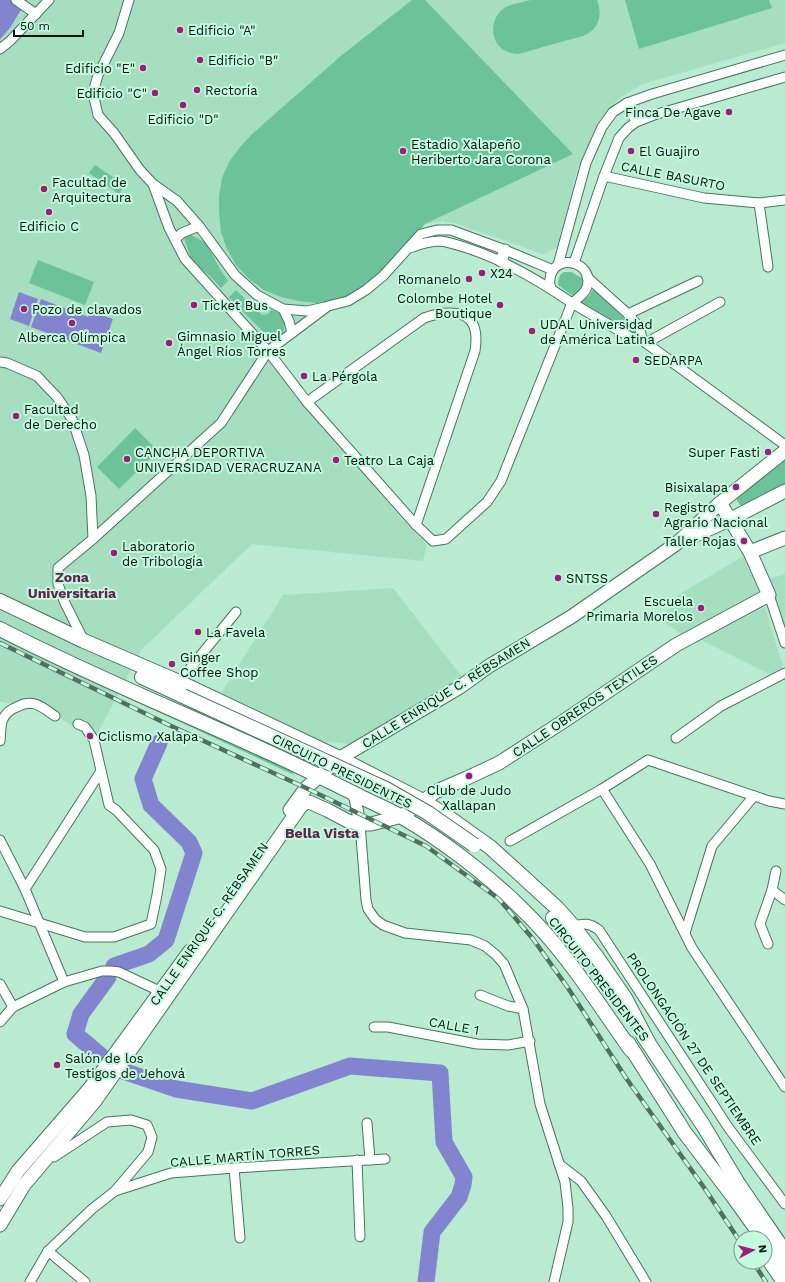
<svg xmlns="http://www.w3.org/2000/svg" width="785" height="1282" font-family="'Work Sans',sans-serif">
<rect width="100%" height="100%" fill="#b8ebd0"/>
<g fill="#a5dfc0">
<path d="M0,0H785V43L643,84L619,98L597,123L575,177L560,246L543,254L454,223L441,221L425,224L382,273L353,293L335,301L268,351L311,411L410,528L427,544L423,561L252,544L142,649L94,740L43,707L0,702Z"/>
<path d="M744,556L760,593L684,635L661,621L678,595Z"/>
<path d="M785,574V636L766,580Z"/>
<path d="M393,588L466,682L355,744L319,741L220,695L283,595Z"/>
<path d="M765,607L783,667L769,674L701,640Z"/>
</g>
<g fill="#6cc399">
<path d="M412,0H425L573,154L425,224L382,273L368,285L353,293L335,301L317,303L298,301L281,297L264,290L249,279L236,265L227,249L221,232L219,213V196L222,178L229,162L240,147L252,134L342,55Z"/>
<path d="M531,0H597C602,12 600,26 589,33C583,37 574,38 568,40C551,45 535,49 519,54C514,54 509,53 504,50C489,41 490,18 504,8C511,4 523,2 531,0Z"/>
<path d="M625,0H769L772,8L639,49Z"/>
<path d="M95,165L125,185L119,194L89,173Z"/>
<path d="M190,234L206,243L220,269L228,281L221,288L210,276L192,262L184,237V235Z"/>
<path d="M38,260L94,282L85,305L29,283Z"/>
<path d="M564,272H571L582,278L583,287L579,293L573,296L558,285C558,279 559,275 564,272Z"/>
<path d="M594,288L639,333L637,337L580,304L589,296Z"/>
<path d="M236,290L262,315L268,314L271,310C287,312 291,340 270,339L229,297Z"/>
<path d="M135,428L158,451L119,489L97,467Z"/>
<path d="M785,458V485L747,505H740L737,501V497Z"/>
<path d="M0,632L292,770L294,775L0,638Z"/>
</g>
<g fill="#8284cf">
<path d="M0,0H27L10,28L0,39Z"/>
<path d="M19,292L38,299L29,326L10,319Z"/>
<path d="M41,299L88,317L90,311L113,319L101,353L31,327Z"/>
</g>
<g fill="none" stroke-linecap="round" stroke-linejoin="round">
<g stroke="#8284cf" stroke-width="17">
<path d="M114,966L149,954L166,940L194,853L189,842L151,805L143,779L159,743"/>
<path d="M101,1056L75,1034L81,1014L108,977"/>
<path d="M120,1070L176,1089L252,1101L350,1066L440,1073L444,1142L464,1177L463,1185L459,1197L432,1232L426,1282"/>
</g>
<g stroke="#47775f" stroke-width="11">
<g id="minor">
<path d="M16,0L36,14"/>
<path d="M129,0L119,33L98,75L93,93L98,115L114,133L140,170L153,184L177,201L199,226L235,275L257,295L283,309L307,311L325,307"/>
<path d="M0,49L10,41L49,0"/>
<path d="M627,103L636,122"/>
<path d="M604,176L704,198L759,203L785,200"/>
<path d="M153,184L169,228L185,259L268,351L307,402L416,525L433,541L446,539L487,502L501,481L572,303L630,337L642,340L785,445"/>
<path d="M759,203L768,267"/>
<path d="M175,239L182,233L199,226"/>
<path d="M410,248C420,244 429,241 440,241C449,242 458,245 467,248C504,260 540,281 572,303C578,298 585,294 587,287C595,261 553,252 550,279C549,282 550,285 551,288"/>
<path d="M574,263L604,176L619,138L628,128L636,122L654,115L785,77"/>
<path d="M558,265L586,163L602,127L613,112L627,103L652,94L785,55"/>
<path d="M587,277L628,314L640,328L642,340"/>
<path d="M283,309L289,321L292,333"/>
<path d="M628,314L698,281"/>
<path d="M646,343L720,302"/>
<path d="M0,362L7,363L37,376L57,397L72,419L84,455L91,496L93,539"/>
<path d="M307,402L424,318C440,312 470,307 475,330C477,337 476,344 475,351L416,525"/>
<path d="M769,595L785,643"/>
<path d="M84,641L64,601L58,584V568L93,539L221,423L268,351L328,306L348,301L366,290L383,276L421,234L437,230H451L505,250L553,270"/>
<path d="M179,682L236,612"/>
<path d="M676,738L721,706L785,673"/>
<path d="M0,741C1,734 0,725 3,719C6,713 11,709 17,707C33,698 42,707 55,716"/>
<path d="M602,789L650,864L692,948L785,1087"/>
<path d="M360,824L366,900L368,909L375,919L383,925L405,933L471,940L485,946L496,955L504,964L523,1009L540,1104L565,1182L568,1208V1222L554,1282"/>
<path d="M0,840L25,889L64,982"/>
<path d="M510,841L602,789L648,760L769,801L785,804"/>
<path d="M25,889L101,771"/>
<path d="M772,890L785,900"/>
<path d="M0,911L85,937H114L151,924L157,895L161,869L154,850L116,810L109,805L94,740L85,727L78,724"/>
<path d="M573,926C585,923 589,923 599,930L728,1127L785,1204"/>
<path d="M685,933L712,846L754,796"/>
<path d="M768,944L760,924L772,890L776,871"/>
<path d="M0,984L13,1007"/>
<path d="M480,995L508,1006L523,1009"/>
<path d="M0,1022L13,1007L64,982L102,971H111L119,972L153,988L164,996"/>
<path d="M374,1027H388L477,1044L508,1045L530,1041"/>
<path d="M367,1123L370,1160"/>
<path d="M51,1155L54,1157L107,1122L131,1120L147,1125L152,1137L148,1152L115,1191"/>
<path d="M357,1160L360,1237"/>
<path d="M559,1164L581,1181L606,1216L646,1282"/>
<path d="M234,1168L240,1238"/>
<path d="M48,1251L85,1282"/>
<path d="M30,1282L48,1251L92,1209L115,1191L171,1173L234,1168L385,1159"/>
</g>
</g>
<g stroke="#47775f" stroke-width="13">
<g id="tertiary">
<path d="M501,261L505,250"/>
<path d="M354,793L360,824"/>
</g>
</g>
<g stroke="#47775f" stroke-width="15">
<g id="secondary">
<path d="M687,539L731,519L785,491"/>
<path d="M750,552L785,538"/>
<path d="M290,810L306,788L340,758L460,687L489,666L571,617L676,544L720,503L785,451"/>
<path d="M0,1199L18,1171L90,1088L190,951"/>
<path d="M0,1225L24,1185L95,1101L301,806L305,803L309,802L327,810L348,821L360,824H371L402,816L437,791L467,778L499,763L564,721L676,645L769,595L750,552L720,503"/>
</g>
</g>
<g stroke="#47775f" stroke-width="16">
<g id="primary">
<path d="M0,601L84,641L179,682L335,756L423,801L448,817L490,847L511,866L557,908L573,926L596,956L625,998L648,1042"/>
<path d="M0,629C91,676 186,714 279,757C307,770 335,784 363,798C376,804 389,810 402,817C442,840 489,876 522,909C565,950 597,1002 631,1050"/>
<path d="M142,677L183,696"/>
<path d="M553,918L580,951"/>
<path d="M643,1035L703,1125L739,1185L785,1252"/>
<path d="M628,1043L685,1133L732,1195L763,1238"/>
<path d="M765,1241L785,1270"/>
<path d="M771,1263L784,1282"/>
</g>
</g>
<use href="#minor" stroke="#fff" stroke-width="9"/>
<use href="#tertiary" stroke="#fff" stroke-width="11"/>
<use href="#secondary" stroke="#fff" stroke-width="13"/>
<use href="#primary" stroke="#fff" stroke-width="14"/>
<g stroke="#507060" stroke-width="4.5">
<g id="rail">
<path d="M0,643L169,725L306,788L426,846L499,899L533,939L568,988L626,1078L705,1189L741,1243"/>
<path d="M753,1262L766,1282"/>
</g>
</g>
<use href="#rail" stroke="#c5f9dd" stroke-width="3" stroke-dasharray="9" stroke-linecap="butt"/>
<g stroke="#47775f" stroke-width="16" stroke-linecap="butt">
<path id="primary-bridge" d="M183,696L386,789L428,813L474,845"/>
</g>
<use href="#primary-bridge" stroke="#fff" stroke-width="14"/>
</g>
<g fill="#991f78" stroke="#c5f9dd" stroke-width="1.5">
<circle cx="180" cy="30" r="4"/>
<circle cx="200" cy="60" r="4"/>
<circle cx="143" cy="68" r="4"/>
<circle cx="197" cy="90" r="4"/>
<circle cx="155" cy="93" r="4"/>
<circle cx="183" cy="105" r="4"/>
<circle cx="729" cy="112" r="4"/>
<circle cx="403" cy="151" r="4"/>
<circle cx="631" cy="151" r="4"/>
<circle cx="44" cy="189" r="4"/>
<circle cx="49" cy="212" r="4"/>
<circle cx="482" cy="273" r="4"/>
<circle cx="469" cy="279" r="4"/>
<circle cx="194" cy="305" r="4"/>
<circle cx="500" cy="305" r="4"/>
<circle cx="24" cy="309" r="4"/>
<circle cx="72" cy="323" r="4"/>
<circle cx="532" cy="331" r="4"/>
<circle cx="169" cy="343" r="4"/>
<circle cx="636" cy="360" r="4"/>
<circle cx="304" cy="376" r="4"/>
<circle cx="16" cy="416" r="4"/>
<circle cx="768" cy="452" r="4"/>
<circle cx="127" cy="459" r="4"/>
<circle cx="336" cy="460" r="4"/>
<circle cx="736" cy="487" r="4"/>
<circle cx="656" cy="514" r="4"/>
<circle cx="744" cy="541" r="4"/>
<circle cx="114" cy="553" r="4"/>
<circle cx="558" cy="578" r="4"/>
<circle cx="701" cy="608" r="4"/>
<circle cx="198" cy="632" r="4"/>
<circle cx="172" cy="664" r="4"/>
<circle cx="90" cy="736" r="4"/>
<circle cx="469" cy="776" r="4"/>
<circle cx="57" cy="1065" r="4"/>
</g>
<g text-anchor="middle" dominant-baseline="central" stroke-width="4" stroke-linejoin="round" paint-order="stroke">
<g font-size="13" fill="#02140b" stroke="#c5f9dd" text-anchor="start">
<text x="188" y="30">Edificio "A"</text>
<text x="208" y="60">Edificio "B"</text>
<text x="135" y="68" text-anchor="end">Edificio "E"</text>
<text x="205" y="90">Rectoría</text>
<text x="147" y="93" text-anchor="end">Edificio "C"</text>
<text x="721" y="112" text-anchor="end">Finca De Agave</text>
<text x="183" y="119" text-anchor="middle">Edificio "D"</text>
<text x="411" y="144">Estadio Xalapeño<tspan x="411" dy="15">Heriberto Jara Corona</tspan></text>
<text x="639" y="151">El Guajiro</text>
<text x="52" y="182">Facultad de<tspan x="52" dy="15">Arquitectura</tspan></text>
<text x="49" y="226" text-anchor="middle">Edificio C</text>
<text x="490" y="273">X24</text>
<text x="461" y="279" text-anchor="end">Romanelo</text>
<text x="492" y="298" text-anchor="end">Colombe Hotel<tspan x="492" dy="15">Boutique</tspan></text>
<text x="202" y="305">Ticket Bus</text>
<text x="32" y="309">Pozo de clavados</text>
<text x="540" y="324">UDAL Universidad<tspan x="540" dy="15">de América Latina</tspan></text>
<text x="177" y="336">Gimnasio Miguel<tspan x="177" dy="15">Ángel Ríos Torres</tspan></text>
<text x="72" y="337" text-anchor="middle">Alberca Olímpica</text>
<text x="644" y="360">SEDARPA</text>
<text x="312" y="376">La Pérgola</text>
<text x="24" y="409">Facultad<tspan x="24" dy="15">de Derecho</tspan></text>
<text x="135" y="452">CANCHA DEPORTIVA<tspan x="135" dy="15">UNIVERSIDAD VERACRUZANA</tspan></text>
<text x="760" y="452" text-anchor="end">Super Fasti</text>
<text x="344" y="460">Teatro La Caja</text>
<text x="728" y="487" text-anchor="end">Bisixalapa</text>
<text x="664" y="507">Registro<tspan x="664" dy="15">Agrario Nacional</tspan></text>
<text x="736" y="541" text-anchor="end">Taller Rojas</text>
<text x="122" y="546">Laboratorio<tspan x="122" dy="15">de Tribología</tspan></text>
<text x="566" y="578">SNTSS</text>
<text x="693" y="601" text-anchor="end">Escuela<tspan x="693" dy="15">Primaria Morelos</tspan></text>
<text x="206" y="632">La Favela</text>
<text x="180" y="657">Ginger<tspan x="180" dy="15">Coffee Shop</tspan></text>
<text x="98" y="736">Ciclismo Xalapa</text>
<text x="469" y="790" text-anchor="middle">Club de Judo<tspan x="469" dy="15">Xallapan</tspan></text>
<text x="65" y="1058">Salón de los<tspan x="65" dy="15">Testigos de Jehová</tspan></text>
</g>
<g font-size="13" fill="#02140b" stroke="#c5f9dd">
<text transform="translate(673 176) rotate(11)">CALLE BASURTO</text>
<text transform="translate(446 693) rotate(-32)">CALLE ENRIQUE C. RÉBSAMEN</text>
<text transform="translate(585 706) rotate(-34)">CALLE OBREROS TEXTILES</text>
<text transform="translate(342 771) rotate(26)">CIRCUITO PRESIDENTES</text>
<text transform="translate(209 924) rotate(-55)">CALLE ENRIQUE C. RÉBSAMEN</text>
<text transform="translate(599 979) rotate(52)">CIRCUITO PRESIDENTES</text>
<text transform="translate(454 1026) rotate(10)">CALLE 1</text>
<text transform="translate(694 1049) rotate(56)">PROLONGACIÓN 27 DE SEPTIEMBRE</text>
<text transform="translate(245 1156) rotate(-5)">CALLE MARTÍN TORRES</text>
</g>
<g font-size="14" font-weight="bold" fill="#60254e" stroke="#c5f9dd">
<text x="72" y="577">Zona<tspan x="72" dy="16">Universitaria</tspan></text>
<text x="322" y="833">Bella Vista</text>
</g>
</g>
<g transform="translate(753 1250) rotate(83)"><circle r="19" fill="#c5f9dd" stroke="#779d89"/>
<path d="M0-3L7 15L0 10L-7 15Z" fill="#991f78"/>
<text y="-6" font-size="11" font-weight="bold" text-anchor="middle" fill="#02140b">N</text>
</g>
<path d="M14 30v6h69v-6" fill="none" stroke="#02140b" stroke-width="2"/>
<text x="20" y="30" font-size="12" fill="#02140b" stroke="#c5f9dd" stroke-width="3" paint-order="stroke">50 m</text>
</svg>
